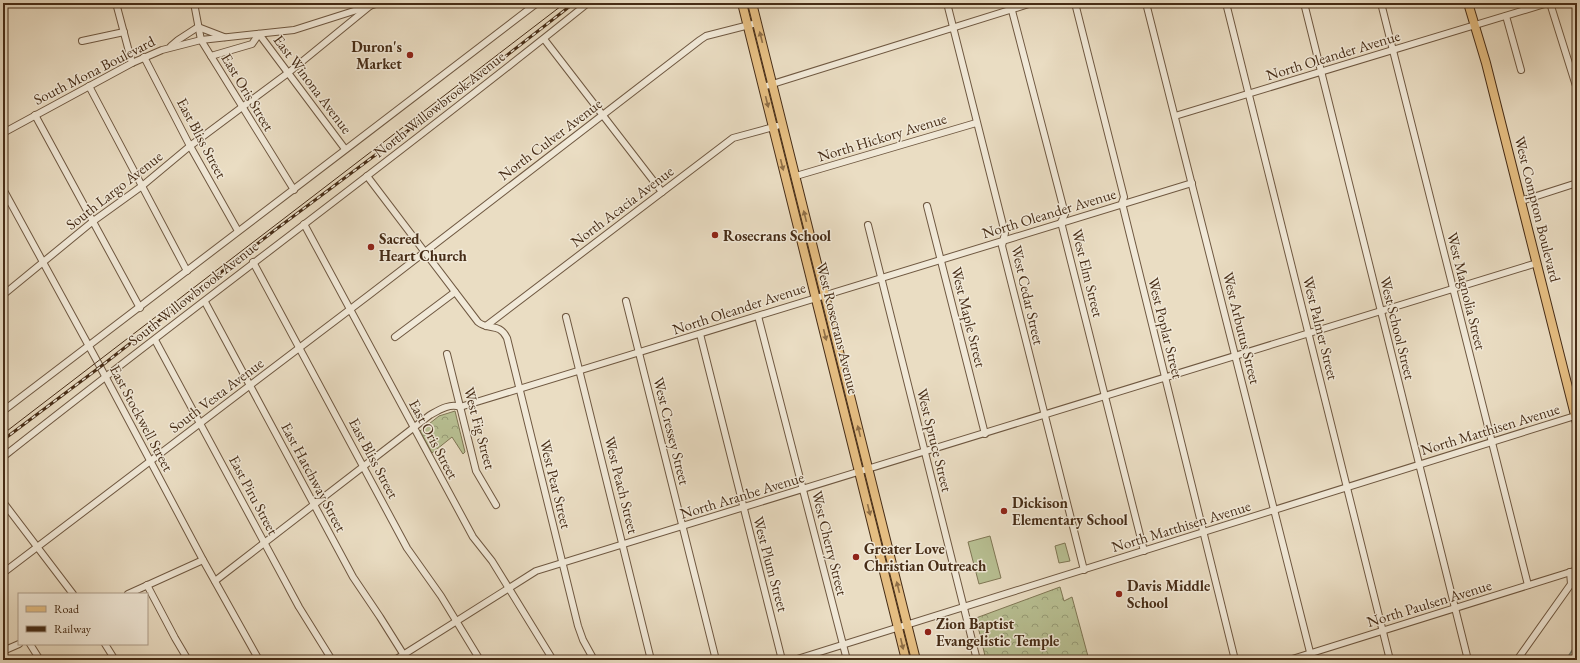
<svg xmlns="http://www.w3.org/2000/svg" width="1580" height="663" font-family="'EB Garamond',serif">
<defs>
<pattern id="forest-crowns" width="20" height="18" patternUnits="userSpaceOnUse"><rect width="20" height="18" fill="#b8c093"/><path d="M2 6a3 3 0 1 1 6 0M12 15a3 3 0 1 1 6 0" fill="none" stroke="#979c77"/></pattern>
</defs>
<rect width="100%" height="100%" fill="#eaddc3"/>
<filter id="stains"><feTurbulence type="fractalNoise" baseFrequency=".005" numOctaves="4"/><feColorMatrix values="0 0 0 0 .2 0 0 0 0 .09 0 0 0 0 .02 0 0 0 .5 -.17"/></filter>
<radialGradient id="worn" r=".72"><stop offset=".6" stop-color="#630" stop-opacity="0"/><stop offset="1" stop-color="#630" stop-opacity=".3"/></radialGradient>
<g fill="url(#forest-crowns)" stroke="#7f7654">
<path d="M455,411L465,452L463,454L452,437L432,453L420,431L439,416Z"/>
<path d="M1060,587L1064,601L1072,597L1089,660H986L976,618Z"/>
</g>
<g fill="#b8c093" stroke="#7f7654">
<path d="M990,536L1001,578L979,584L968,542Z"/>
<path d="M1065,543L1070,561L1059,563L1055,546Z"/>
</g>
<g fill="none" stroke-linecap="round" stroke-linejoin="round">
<path stroke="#778274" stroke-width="1.5" d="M1566,660L1577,643"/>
<g stroke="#6f5841" stroke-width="8">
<g id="minor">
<path d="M116,3L132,63"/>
<path d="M194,3L201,40L294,190"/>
<path d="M947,3L1005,233L1002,246L1084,570"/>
<path d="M1010,3L1065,214L1061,222L1144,551"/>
<path d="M1075,3L1124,197L1122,203L1235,660"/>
<path d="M1146,3L1312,660"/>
<path d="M1226,3L1390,660"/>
<path d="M1304,3L1468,660"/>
<path d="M1381,3L1528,585"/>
<path d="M1550,3L1577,89"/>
<path d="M1506,16L1521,70"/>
<path d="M544,39L662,192"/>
<path d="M82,41L124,32"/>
<path d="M171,46L178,40L198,27L224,37"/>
<path d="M211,56L252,44L259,34L345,149"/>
<path d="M144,57L190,146L238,231"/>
<path d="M89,86L187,271"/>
<path d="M763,87L1032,3"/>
<path d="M35,115L140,308"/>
<path d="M1175,116L1548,3"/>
<path d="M3,133L132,63L162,50L201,40L294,30L379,3"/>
<path d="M367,176L478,322C489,331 499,322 507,338L578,626L583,640L594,660"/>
<path d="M796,176L976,123"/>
<path d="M3,189L96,359L203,560L259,660"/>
<path d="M1521,201L1577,183"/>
<path d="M927,206L985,434"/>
<path d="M304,224L473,537L492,561L553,660"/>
<path d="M868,225L977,660"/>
<path d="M253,262L407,548L441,596L480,660"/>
<path d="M3,295L92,222L142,186L190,146L288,73L370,6"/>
<path d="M626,301L716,660"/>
<path d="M205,302L353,577L380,617L407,660"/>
<path d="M758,316L847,660"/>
<path d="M566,317L651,660"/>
<path d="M486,326L733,138L777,126"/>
<path d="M700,334L782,660"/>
<path d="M395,337L455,292"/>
<path d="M155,340L299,607L332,660"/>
<path d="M447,354L476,471L496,505"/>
<path d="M3,411C182,276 359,139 537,3"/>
<path d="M3,457C196,304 396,158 588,3"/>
<path d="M3,502L73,594"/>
<path d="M3,573L369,295L700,40L706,36L757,23"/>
<path d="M215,581L430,415C439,410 450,403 460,407L1192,183"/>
<path d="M147,585L175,638L188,660"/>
<path d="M128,594L203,560"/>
<path d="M30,644L40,660"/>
<path d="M105,644L115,660"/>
<path d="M3,651L19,644"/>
<path d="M395,660L536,571L1537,263"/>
<path d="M794,660L1575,416"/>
<path d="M1289,660L1577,570"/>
<path d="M1517,660L1571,584L1570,572"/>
</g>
</g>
<g stroke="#462c16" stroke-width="10">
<g id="major">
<path d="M742,3L906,660"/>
<path d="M752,3L916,660"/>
<path d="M1468,3L1486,63L1577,423"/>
</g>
</g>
<use href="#minor" stroke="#f1e9d8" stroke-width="6"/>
<use href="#major" stroke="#e5be82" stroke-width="8"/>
<path stroke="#462c16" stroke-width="1" d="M3,434L565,3"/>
<g stroke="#462c16" stroke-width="3">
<path id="rail" d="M3,440L100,367L275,230L465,88L574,3"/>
</g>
<use href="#rail" stroke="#f1e9d8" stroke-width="1.5" stroke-dasharray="4.5" stroke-linecap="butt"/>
</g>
<defs><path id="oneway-solid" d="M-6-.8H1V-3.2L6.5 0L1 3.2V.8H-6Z"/></defs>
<g fill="#8e6e47">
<use href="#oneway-solid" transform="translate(761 37) rotate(-104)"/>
<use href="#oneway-solid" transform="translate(767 102) rotate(76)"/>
<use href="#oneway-solid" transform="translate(782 165) rotate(76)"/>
<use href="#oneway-solid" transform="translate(805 216) rotate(-104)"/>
<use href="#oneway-solid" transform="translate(825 335) rotate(76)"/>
<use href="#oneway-solid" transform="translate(859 431) rotate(-104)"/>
<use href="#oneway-solid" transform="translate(869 510) rotate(76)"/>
<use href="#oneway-solid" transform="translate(898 587) rotate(-104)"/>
<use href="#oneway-solid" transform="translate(902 644) rotate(77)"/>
</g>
<g fill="#8f2418" stroke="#f1e9d8" stroke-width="1.5">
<circle cx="410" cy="55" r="4"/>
<circle cx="715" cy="235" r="4"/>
<circle cx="371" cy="247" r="4"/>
<circle cx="1004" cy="511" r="4"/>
<circle cx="856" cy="557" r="4"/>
<circle cx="1119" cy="594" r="4"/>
<circle cx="928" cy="632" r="4"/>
</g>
<g text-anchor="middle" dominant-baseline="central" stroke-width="3" stroke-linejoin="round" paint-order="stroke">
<g font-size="15" font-weight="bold" fill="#462c16" stroke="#f1e9d8" text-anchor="start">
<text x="402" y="46" text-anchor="end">Duron's<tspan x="402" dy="17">Market</tspan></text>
<text x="723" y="235">Rosecrans School</text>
<text x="379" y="238">Sacred<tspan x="379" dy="17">Heart Church</tspan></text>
<text x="1012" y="502">Dickison<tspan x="1012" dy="17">Elementary School</tspan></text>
<text x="864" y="548">Greater Love<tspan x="864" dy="17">Christian Outreach</tspan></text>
<text x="1127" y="585">Davis Middle<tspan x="1127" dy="17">School</tspan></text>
<text x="936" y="623">Zion Baptist<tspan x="936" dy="17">Evangelistic Temple</tspan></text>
</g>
<g font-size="15" fill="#462c16" stroke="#f1e9d8">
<text transform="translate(1333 55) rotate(-17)">North Oleander Avenue</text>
<text transform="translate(94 70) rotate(-27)">South Mona Boulevard</text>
<text transform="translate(313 84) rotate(53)">East Winona Avenue</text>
<text transform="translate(248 92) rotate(59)">East Oris Street</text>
<text transform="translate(439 104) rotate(-38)">North Willowbrook Avenue</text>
<text transform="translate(882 137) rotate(-17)">North Hickory Avenue</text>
<text transform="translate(202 138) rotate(62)">East Bliss Street</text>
<text transform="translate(550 139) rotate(-37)">North Culver Avenue</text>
<text transform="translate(114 190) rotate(-38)">South Largo Avenue</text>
<text transform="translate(622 206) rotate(-37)">North Acacia Avenue</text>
<text transform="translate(1538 209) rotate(76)">West Compton Boulevard</text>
<text transform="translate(1049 213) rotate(-17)">North Oleander Avenue</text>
<text transform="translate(1088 273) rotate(76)">West Elm Street</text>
<text transform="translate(1467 291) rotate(76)">West Magnolia Street</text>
<text transform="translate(193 293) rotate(-38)">South Willowbrook Avenue</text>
<text transform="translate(1028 295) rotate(77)">West Cedar Street</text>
<text transform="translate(739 308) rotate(-18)">North Oleander Avenue</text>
<text transform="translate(969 317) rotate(76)">West Maple Street</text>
<text transform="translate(838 328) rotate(76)">West Rosecrans Avenue</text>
<text transform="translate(1166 328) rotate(76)">West Poplar Street</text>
<text transform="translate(1242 328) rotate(76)">West Arbutus Street</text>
<text transform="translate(1321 328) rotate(76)">West Palmer Street</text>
<text transform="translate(1398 328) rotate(76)">West School Street</text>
<text transform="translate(216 395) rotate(-37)">South Vesta Avenue</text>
<text transform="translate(142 418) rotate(62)">East Stockwell Street</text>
<text transform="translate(480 428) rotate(75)">West Fig Street</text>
<text transform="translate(1490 429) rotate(-17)">North Matthisen Avenue</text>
<text transform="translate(672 431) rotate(76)">West Cressey Street</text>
<text transform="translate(434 439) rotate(62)">East Oris Street</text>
<text transform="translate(935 440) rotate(76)">West Spruce Street</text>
<text transform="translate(374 458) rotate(62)">East Bliss Street</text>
<text transform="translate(314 477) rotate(62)">East Hatchway Street</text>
<text transform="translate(556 484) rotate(76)">West Pear Street</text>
<text transform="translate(622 485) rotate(76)">West Peach Street</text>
<text transform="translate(254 495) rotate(62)">East Piru Street</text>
<text transform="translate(742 495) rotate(-17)">North Aranbe Avenue</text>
<text transform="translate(1181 526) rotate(-17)">North Matthisen Avenue</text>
<text transform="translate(830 543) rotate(76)">West Cherry Street</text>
<text transform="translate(771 564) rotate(75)">West Plum Street</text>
<text transform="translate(1429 603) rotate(-17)">North Paulsen Avenue</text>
</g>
</g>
<rect width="1580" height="663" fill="none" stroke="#eaddc3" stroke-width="16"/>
<rect x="4" y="4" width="1572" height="655" fill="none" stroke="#462c16" stroke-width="2"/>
<rect x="8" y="8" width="1564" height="647" fill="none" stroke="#462c16"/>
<rect x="18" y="593" width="130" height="52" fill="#f1e9d8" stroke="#ad9d8a"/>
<rect x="26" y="606" width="20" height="6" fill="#e5be82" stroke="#ad9d8a"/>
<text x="54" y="613" font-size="12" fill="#462c16">Road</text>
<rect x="26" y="626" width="20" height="6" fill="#462c16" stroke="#ad9d8a"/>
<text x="54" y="633" font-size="12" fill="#462c16">Railway</text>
<rect width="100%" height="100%" filter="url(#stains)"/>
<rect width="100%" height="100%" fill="url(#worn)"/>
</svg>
